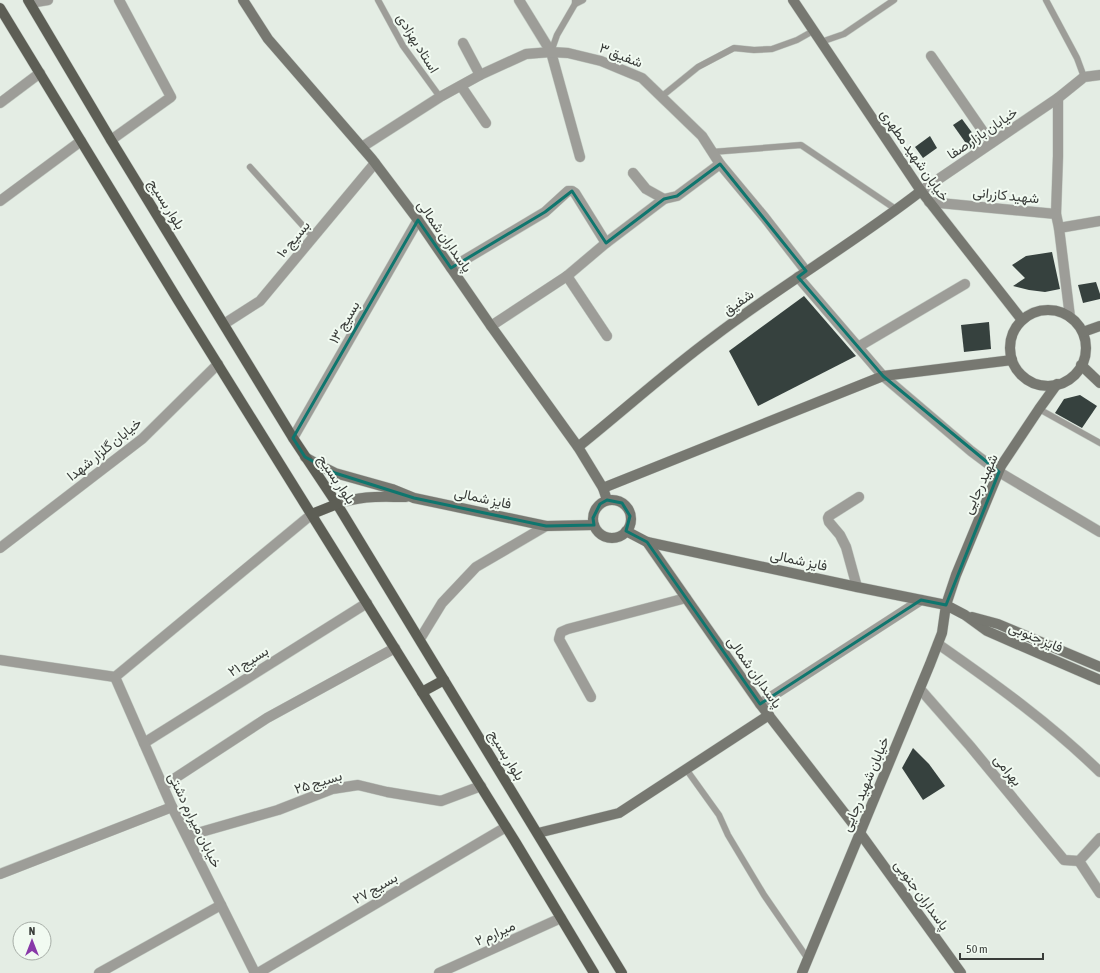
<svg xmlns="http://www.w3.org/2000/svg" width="1100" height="973" font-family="'Asap Condensed',Vazirmatn,sans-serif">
<rect width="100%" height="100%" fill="#e4ede4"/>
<g fill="#36413e">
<path d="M962,119L979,142L970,149L953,125Z"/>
<path d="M930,136L937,148L923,158L915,147Z"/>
<path d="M1052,252L1060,289L1045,292L1029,290L1013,286L1025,278L1012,265L1026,256Z"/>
<path d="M1096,282L1100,294V299L1083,303L1078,285Z"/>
<path d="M804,296L856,356L758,406L729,351Z"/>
<path d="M989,322L991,349L964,352L961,325Z"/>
<path d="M1080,395L1097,406L1082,428L1055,413L1064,399Z"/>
<path d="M913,748L929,764L945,786L923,800L902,768Z"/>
</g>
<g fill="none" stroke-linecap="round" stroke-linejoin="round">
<g stroke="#c2cac2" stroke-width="7">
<g id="service">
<path d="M378,0L403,46L440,97"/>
<path d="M1046,0L1077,58L1084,77"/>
<path d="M575,4L583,0"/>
<path d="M821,42L844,34L894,0"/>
<path d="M551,52L557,35L575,4V0"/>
<path d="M661,97L698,67L734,48L754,50L772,49L797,40L813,31"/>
<path d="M712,152L801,145L897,210"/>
<path d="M250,167L313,237"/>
<path d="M1039,409L1100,443"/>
<path d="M686,769L719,815L728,835L764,895L808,959"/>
</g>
</g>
<g stroke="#c2cac2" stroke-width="11">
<g id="minor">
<path d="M519,0L551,52L580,157"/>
<path d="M30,3L48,0"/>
<path d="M463,43L480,75"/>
<path d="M931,56L991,143"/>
<path d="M461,86L486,123"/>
<path d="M1058,98V156L1056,214L1059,228L1070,317"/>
<path d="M0,103L40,73"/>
<path d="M111,140L171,97L119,0"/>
<path d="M362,147L440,97L480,75L526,54L551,52L568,53L601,61L642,78L702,136L720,164L765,218L806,271"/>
<path d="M633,173L646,189L664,199"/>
<path d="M0,201L81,141"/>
<path d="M929,202L1056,214"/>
<path d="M1059,228L1100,221"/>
<path d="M451,268L545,212L568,191H572L575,193L606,243"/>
<path d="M567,276L607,336"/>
<path d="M798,277L883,376L971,451L999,472L1100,532"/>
<path d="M224,324L260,301L375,163"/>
<path d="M491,326L567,276L606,243L664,199L677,196L720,164"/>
<path d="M858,347L965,284"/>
<path d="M293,438L418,220"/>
<path d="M857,587L846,547L840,535L829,522L828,518L829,516L859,497"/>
<path d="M420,639L442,603L476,567L546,526"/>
<path d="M938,644C994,683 1051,724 1100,772"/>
<path d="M0,660L115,677"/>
<path d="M920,689L970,746L1064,860L1079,861"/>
<path d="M591,697L559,639L561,632L568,629L686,598"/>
<path d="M760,704L921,600"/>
<path d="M144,743L367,603"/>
<path d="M163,786L267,718L395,648"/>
<path d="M187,836L278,810L332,789L358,785L387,792L441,801L481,786"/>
<path d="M1100,838L1079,861L1100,893"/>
<path d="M0,874L172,807"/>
<path d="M99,973L221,905"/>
<path d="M258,973L506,827"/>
<path d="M439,973L561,918"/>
</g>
</g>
<g stroke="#c2cac2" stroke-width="11">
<g id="tertiary">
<path d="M921,191L1058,98L1084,77L1100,75"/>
<path d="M0,548L142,439L218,364"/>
<path d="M255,973L172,807L115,677L312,514"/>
</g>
</g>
<g stroke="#c2cac2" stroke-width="11">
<g id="secondary">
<path d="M243,0L268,39L372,159L418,220L491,326L578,447L603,488L607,500"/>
<path d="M793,0L921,191L1022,320"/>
<circle cx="1048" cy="348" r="38"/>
<path d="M1083,332L1100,326"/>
<path d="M1081,365L1100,383"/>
<path d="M578,447C623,411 666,372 712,338C780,286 854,243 921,191"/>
<path d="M305,457L319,465L335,473L392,489L414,498L546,526L594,525"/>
<path d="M603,488L883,376L1012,360"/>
<circle cx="612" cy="519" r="19"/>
<path d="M337,504C364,495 379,497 406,497"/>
<path d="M626,531L647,542L760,704L860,833L961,973"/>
<path d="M647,542L857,587L946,605L965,615L987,631L1100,680"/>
<path d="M972,617L998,624L1100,667"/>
<path d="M538,833L619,813L769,715"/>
<path d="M802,973L930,664L942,633L946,605L956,575L1001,466L1039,409L1057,384"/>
</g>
</g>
<g stroke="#c2cac2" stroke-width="11">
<g id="primary">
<path d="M28,0L111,140L293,438L337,504L622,973"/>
<path d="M0,8L179,302L516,843L594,973"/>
<path d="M312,514L337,504"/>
<path d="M422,692L444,680"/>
</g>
</g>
<use href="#service" stroke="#9d9d98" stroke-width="6"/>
<use href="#minor" stroke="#9d9d98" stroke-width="10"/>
<use href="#tertiary" stroke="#9d9d98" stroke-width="10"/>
<use href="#secondary" stroke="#777871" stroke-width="10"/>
<use href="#primary" stroke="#5d5e55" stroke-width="10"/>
</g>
<path fill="none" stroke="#0f766e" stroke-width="3" stroke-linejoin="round" d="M720,164L806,271L798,277L883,376L999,472L946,605L921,600L760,704L647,542L626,531L630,516L622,503L607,500L600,504L593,518L594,525L546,526L414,498L335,473L305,457L293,438L418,220L451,268L545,212L572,191L606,243L664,199L677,196Z"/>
<g text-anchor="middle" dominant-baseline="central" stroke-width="4" stroke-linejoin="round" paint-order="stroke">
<g font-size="14" fill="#393c39" stroke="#f1faf1">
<text transform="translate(418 43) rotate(58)">استاد بهزادی</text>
<text transform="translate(621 55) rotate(21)">شفیق ۳</text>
<text transform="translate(982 133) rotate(-34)">خیابان بازار صفا</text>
<text transform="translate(915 155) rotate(55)">خیابان شهید مطهری</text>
<text transform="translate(1006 195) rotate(6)">شهید کازرانی</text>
<text transform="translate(167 204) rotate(58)">بلوار بسیج</text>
<text transform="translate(445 236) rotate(55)">پاسداران شمالی</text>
<text transform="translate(293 239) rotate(-50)">بسیج ۱۰</text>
<text transform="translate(738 302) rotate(-35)">شفیق</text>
<text transform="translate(344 322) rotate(-60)">بسیج ۱۳</text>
<text transform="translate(104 449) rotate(-39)">خیابان گلزار شهدا</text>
<text transform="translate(337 479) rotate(56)">بلوار بسیج</text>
<text transform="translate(980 484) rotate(-65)">شهید رجایی</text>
<text transform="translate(483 498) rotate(12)">فایز شمالی</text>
<text transform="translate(799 560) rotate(12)">فایز شمالی</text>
<text transform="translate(1036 637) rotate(23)">فایز جنوبی</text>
<text transform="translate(248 661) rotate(-32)">بسیج ۲۱</text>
<text transform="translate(755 672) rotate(55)">پاسداران شمالی</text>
<text transform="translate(507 755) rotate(59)">بلوار بسیج</text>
<text transform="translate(1008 770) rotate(51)">بهرامی</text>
<text transform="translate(318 782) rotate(-17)">بسیج ۲۵</text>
<text transform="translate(865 784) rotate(-67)">خیابان شهید رجایی</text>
<text transform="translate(195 820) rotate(64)">خیابان میرارم دشتی</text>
<text transform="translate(375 888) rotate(-30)">بسیج ۲۷</text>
<text transform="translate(922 895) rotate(54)">پاسداران جنوبی</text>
<text transform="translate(495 933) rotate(-24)">میرارم ۲</text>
</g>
</g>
<g transform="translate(32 941)"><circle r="19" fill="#f1faf1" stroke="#a7aea7"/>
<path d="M0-3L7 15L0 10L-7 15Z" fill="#8838a8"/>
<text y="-6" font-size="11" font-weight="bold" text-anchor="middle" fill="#393c39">N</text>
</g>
<path d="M960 953v6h83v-6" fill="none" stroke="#393c39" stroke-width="2"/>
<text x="966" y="953" font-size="12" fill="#393c39" stroke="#f1faf1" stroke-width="3" paint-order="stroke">50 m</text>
</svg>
